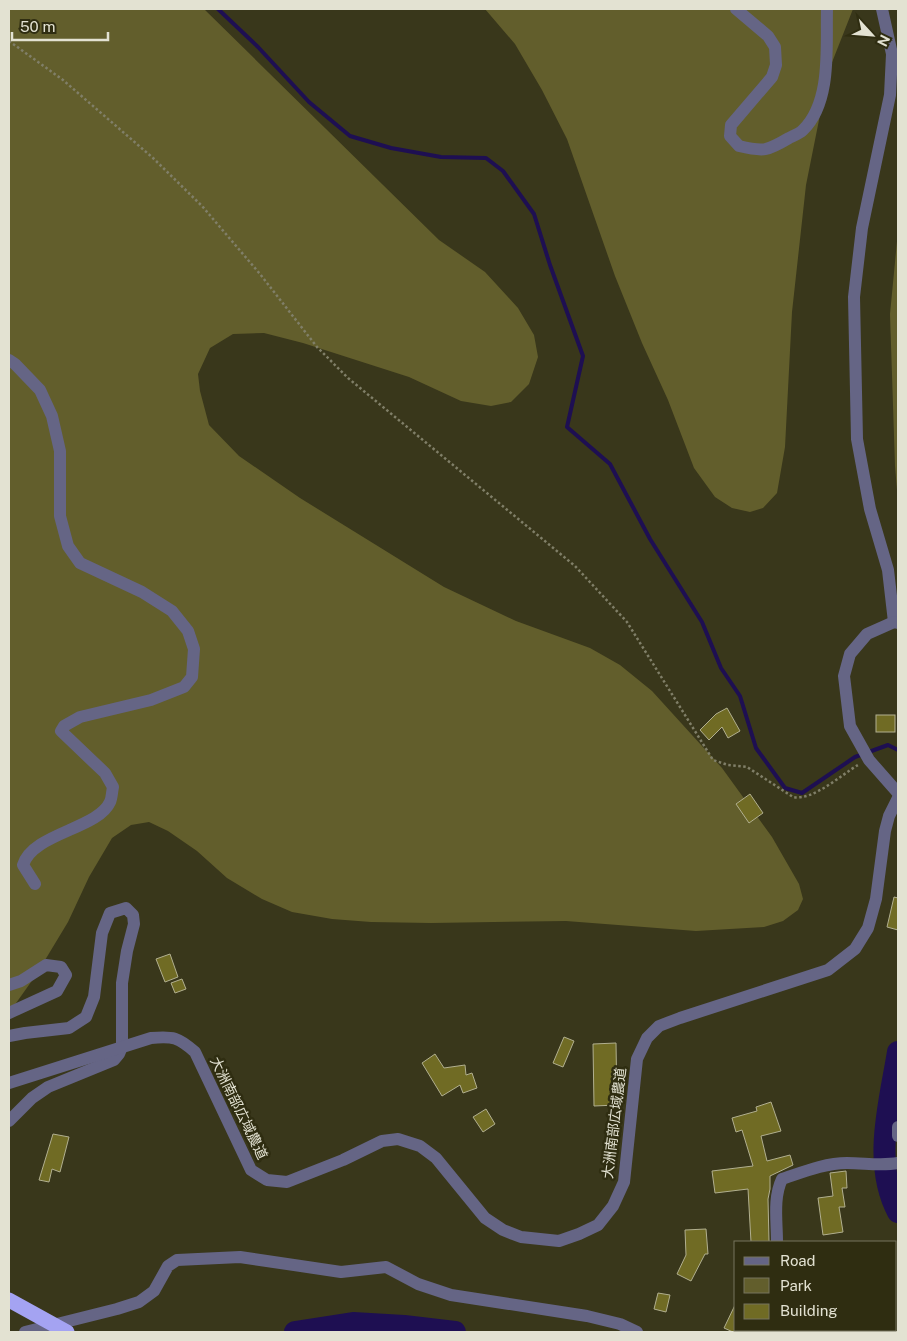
<svg xmlns="http://www.w3.org/2000/svg" width="907" height="1341" font-family="'Public Sans','Noto Sans JP',sans-serif">
<rect width="100%" height="100%" fill="#39371b"/>
<g fill="#625e2c">
<path d="M9,9H204L439,240L485,272L518,308L534,335L538,357L529,384L511,402L491,406L461,401L409,377L303,343L264,333L233,334L210,348L198,374L200,391L209,425L239,456L300,498L444,587L516,621L590,648L620,665L652,691L722,768L772,837L799,884L803,899L798,910L783,921L764,927L696,931L566,921L431,923L371,922L332,919L292,912L262,899L227,878L197,851L168,831L149,822L131,825L112,838L89,877L68,922L36,975L9,1013Z"/>
<path d="M485,9H853L829,70L806,185L792,312L785,447L777,493L763,508L750,512L732,508L715,497L694,468L668,400L642,343L615,276L567,139L542,90L515,44Z"/>
<path d="M898,231V502L895,466L890,314Z"/>
</g>
<g fill="none" stroke-linecap="round" stroke-linejoin="round">
<path stroke="#1e0f52" stroke-width="4" d="M218,9L258,47L309,102L350,136L391,148L441,157L486,158L503,171L534,214L550,265L583,356L567,427L610,464L650,539L702,622L721,668L740,696L756,748L785,788L802,793L855,757L888,745L898,750"/>
<g stroke="#1e0f52" stroke-width="22">
<path d="M898,1052C890,1102 872,1163 898,1212"/>
<path d="M295,1332L353,1323L404,1326L455,1332"/>
</g>
</g>
<g fill="#706b24" stroke="#b1af8f">
<path d="M727,708L740,731L728,738L722,727L709,740L700,730L716,714Z"/>
<rect x="876" y="715" width="19" height="17"/>
<path d="M750,794L763,813L749,823L736,804Z"/>
<path d="M894,897L898,898V930L887,927Z"/>
<path d="M170,954L178,977L165,982L156,959Z"/>
<path d="M182,979L186,989L175,993L171,983Z"/>
<path d="M564,1037L574,1041L563,1067L553,1063Z"/>
<path d="M616,1043L617,1105L594,1106L593,1044Z"/>
<path d="M435,1054L444,1068L465,1065L466,1075L472,1073L477,1088L463,1093L460,1085L442,1096L422,1063Z"/>
<path d="M771,1102L781,1131L761,1136L767,1161L790,1155L793,1165L770,1176V1189L768,1199L769,1242H751L748,1189L715,1193L712,1171L753,1166L742,1130L736,1132L732,1118L757,1111L756,1107Z"/>
<path d="M486,1109L495,1124L483,1132L473,1117Z"/>
<path d="M53,1134L69,1137L60,1172L52,1169L49,1182L39,1180Z"/>
<path d="M846,1171L847,1188H842L845,1207H839L843,1232L823,1235L818,1198L833,1196L830,1173Z"/>
<path d="M706,1229L708,1254H705L691,1281L677,1274L686,1255L685,1230Z"/>
<path d="M658,1293L670,1295L666,1312L654,1309Z"/>
<path d="M736,1303V1332H733L724,1328Z"/>
</g>
<g fill="none" stroke-linecap="round" stroke-linejoin="round">
<path stroke="#807f68" stroke-width="2.5" stroke-dasharray="2.5 2.5" stroke-linecap="butt" d="M9,41L63,80L153,158L202,206L260,274L317,347L348,378L575,566L627,622L713,760L728,765L747,767L793,797C813,801 841,775 858,765"/>
<g stroke="#656585" stroke-width="12">
<path d="M736,9L768,36L775,47L776,65L772,77L731,125L730,136L739,146C764,152 767,151 789,138C793,136 799,134 803,130C832,102 826,46 827,9"/>
<path d="M882,9L892,54L890,95L862,228L854,297L857,439L870,509L888,570L894,622"/>
<path d="M9,360L15,364L40,390L52,416L60,451V516L68,546L80,563L142,592L172,611L188,631L194,649L192,677L184,687L151,700L80,717L64,726L61,731L105,773L113,787C112,791 112,798 110,802C98,829 33,833 23,865L35,884"/>
<path d="M898,623L894,622L867,634L850,654L844,676L850,726L869,760L898,793"/>
<path d="M9,985L21,981L46,965L61,967L66,975L57,991L9,1013"/>
<path d="M9,1036L25,1033L69,1028L86,1017L94,997L102,933L110,913L126,908L133,915L134,924L127,951L122,983V1047L119,1054L114,1060L48,1087L32,1098L9,1121"/>
<path d="M9,1083L151,1038C173,1036 178,1037 195,1052L251,1170L267,1180L287,1182L343,1160L382,1141L398,1139L420,1146L436,1158L485,1218L503,1230L521,1237L559,1241L579,1234L598,1225L613,1206L624,1182L637,1059L647,1038L659,1026L680,1018L828,970L855,949L868,928L876,899L885,831L889,816L898,798"/>
<path d="M898,1127V1136"/>
<path d="M777,1242C777,1221 773,1198 782,1179C803,1172 825,1163 847,1163C865,1163 881,1166 898,1163"/>
<path d="M767,1330V1332"/>
<path d="M25,1332L117,1309L139,1302L154,1291L168,1266L177,1260L240,1257L341,1272L386,1267L418,1284L451,1295L587,1316L620,1324L637,1332"/>
</g>
<path stroke="#a4a3f2" stroke-width="15" d="M9,1300L67,1332"/>
</g>
<g text-anchor="middle" dominant-baseline="central" stroke-width="5" stroke-linejoin="round" paint-order="stroke">
<g font-size="14" fill="#e3e2d2" stroke="#2f2d11">
<text transform="translate(239 1108) rotate(64)">大洲南部広域農道</text>
<text transform="translate(614 1123) rotate(-83)">大洲南部広域農道</text>
</g>
</g>
<rect width="907" height="1341" fill="none" stroke="#e3e2d2" stroke-width="20"/>
<rect x="734" y="1241" width="162" height="90" fill="#2f2d11" stroke="#77755e"/>
<rect x="744" y="1257" width="25" height="8" fill="#656585" stroke="#77755e"/>
<text x="780" y="1266" font-size="15" fill="#e3e2d2">Road</text>
<rect x="744" y="1278" width="25" height="15" fill="#625e2c" stroke="#77755e"/>
<text x="780" y="1291" font-size="15" fill="#e3e2d2">Park</text>
<rect x="744" y="1304" width="25" height="15" fill="#706b24" stroke="#77755e"/>
<text x="780" y="1316" font-size="15" fill="#e3e2d2">Building</text>
<g transform="translate(872 35) rotate(116)" stroke="#2f2d11" stroke-width="4" paint-order="stroke">
<path d="M0-4L9 19L0 12L-9 19Z" fill="#e3e2d2"/>
<text y="-8" font-size="14" font-weight="bold" text-anchor="middle" fill="#e3e2d2">N</text>
</g>
<path d="M12 32v8h96v-8" fill="none" stroke="#e3e2d2" stroke-width="2.5"/>
<text x="20" y="32" font-size="15" fill="#e3e2d2" stroke="#2f2d11" stroke-width="4" paint-order="stroke">50 m</text>
</svg>
